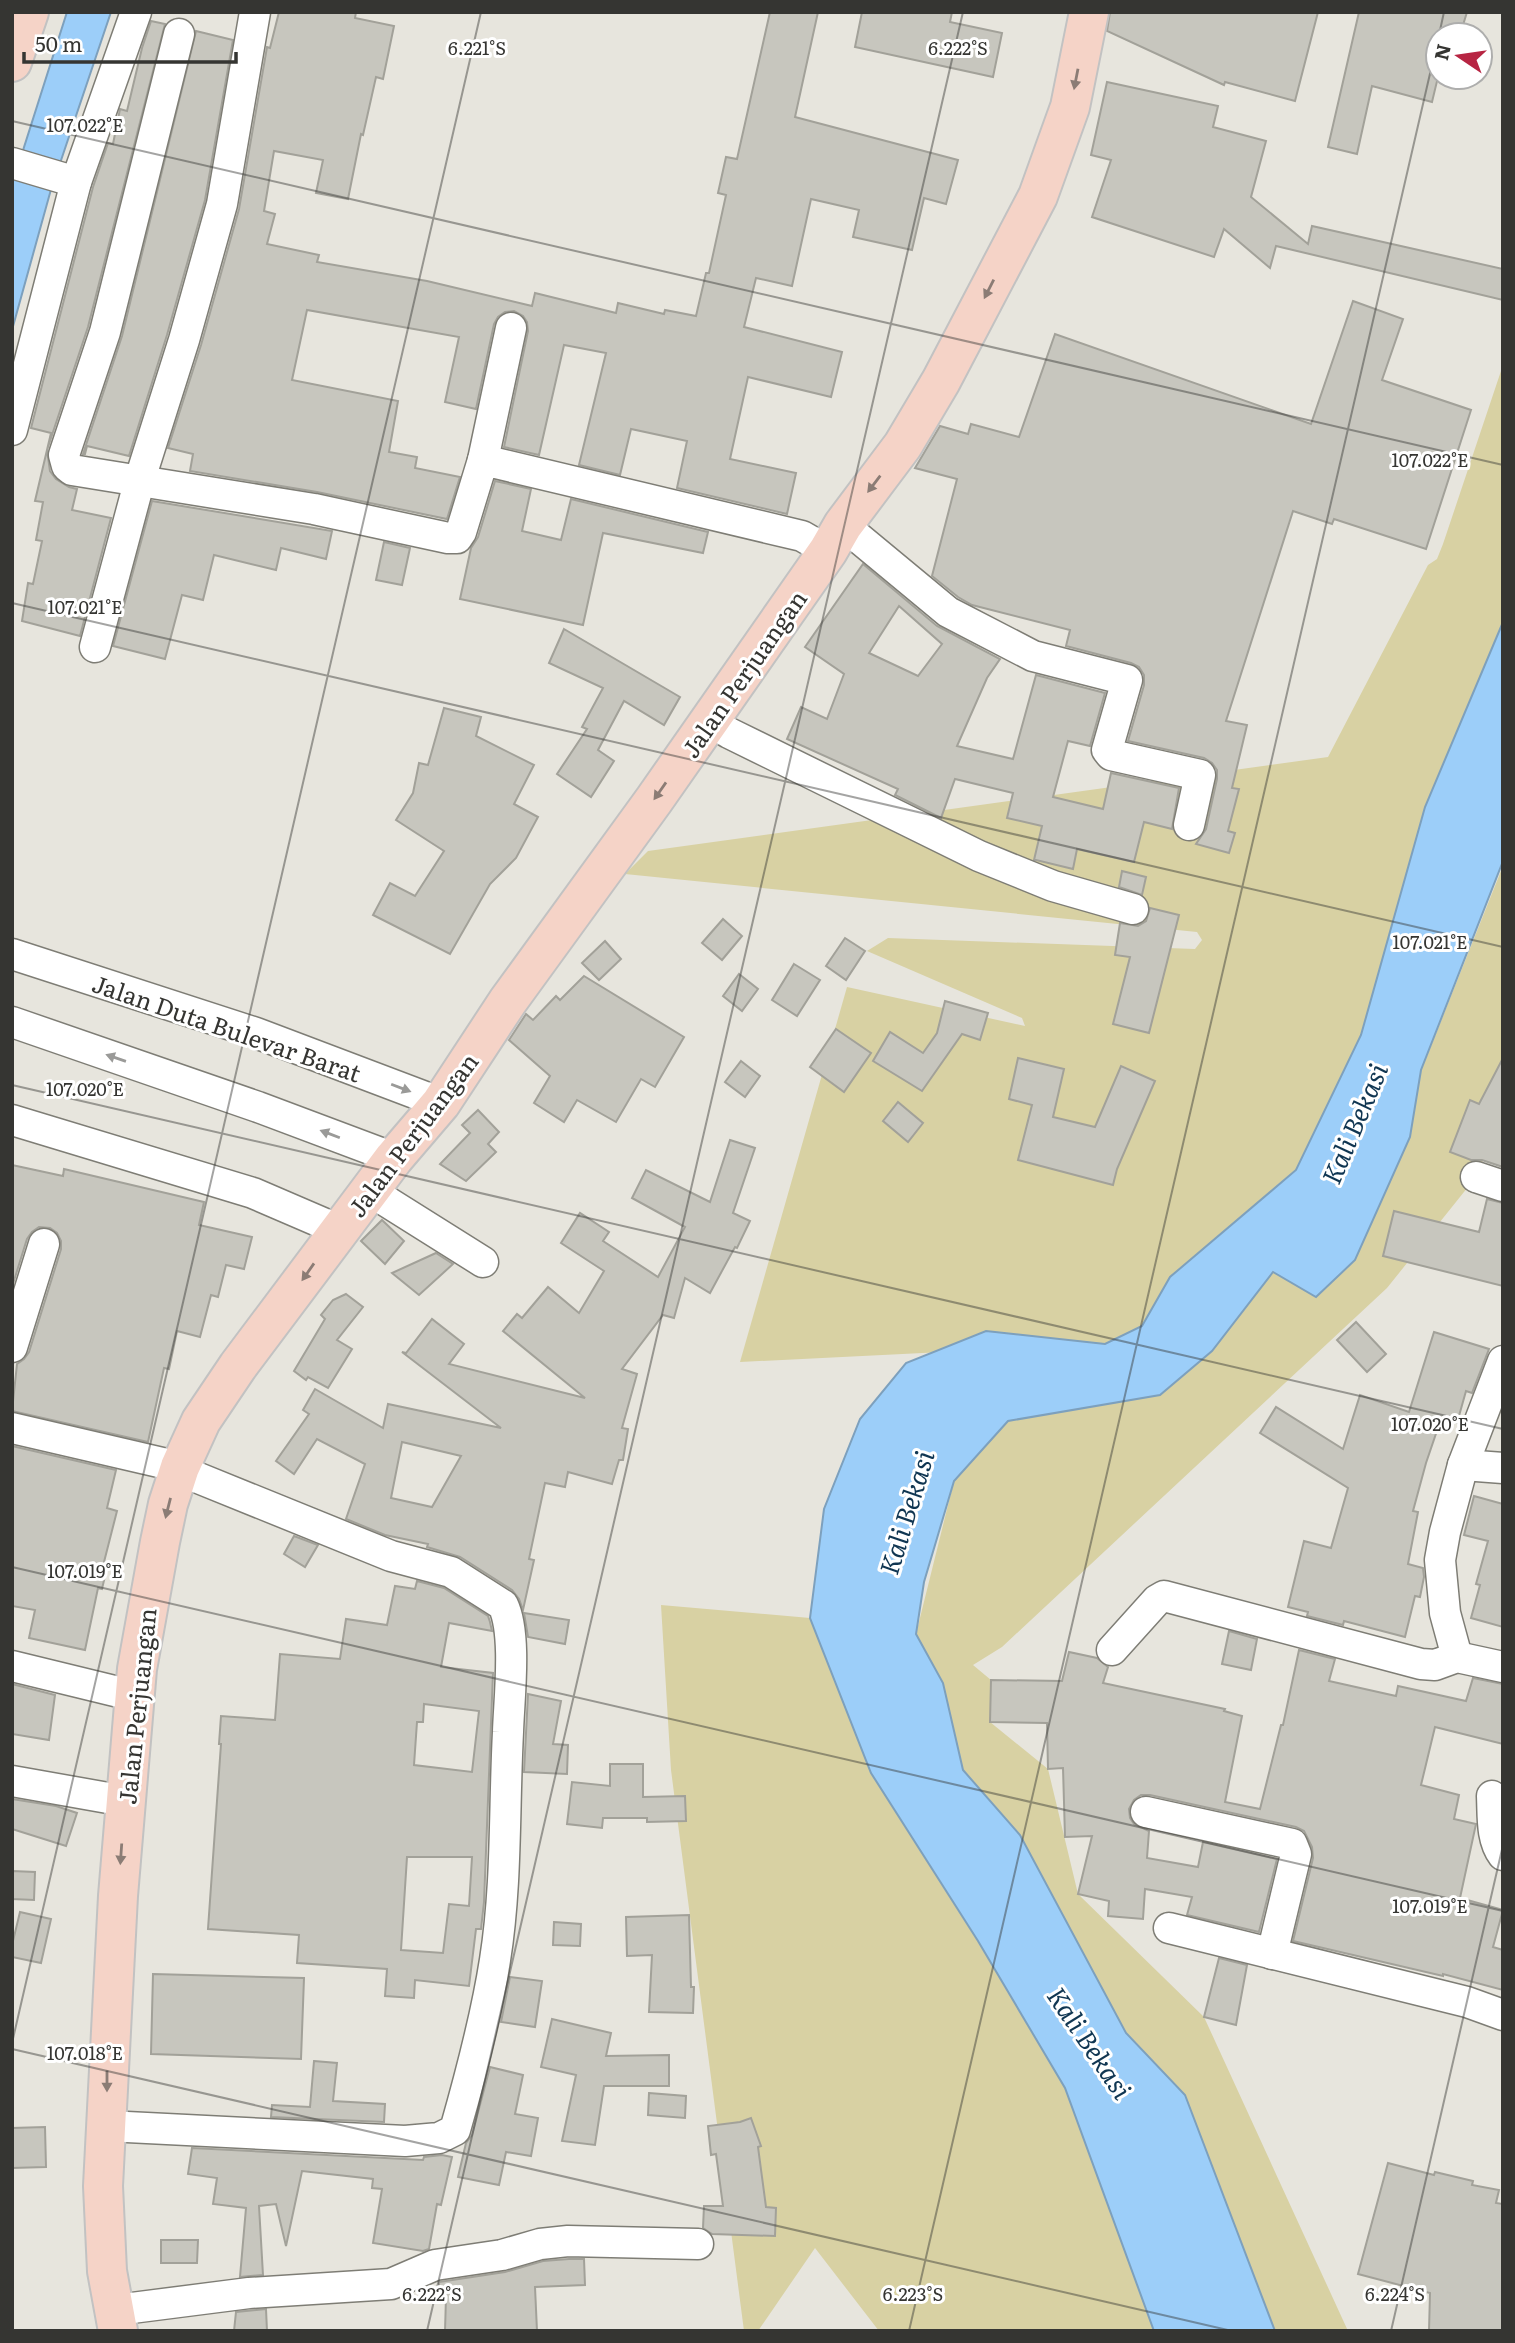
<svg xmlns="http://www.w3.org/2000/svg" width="1515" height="2343" font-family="Literata,serif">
<rect width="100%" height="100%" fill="#e7e5dd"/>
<g fill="#d8d1a3">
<path d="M1503,365V622L1425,807L1361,1035L1296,1170L1170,1277L1142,1326L1105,1344L740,1362L847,987L1025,1026L1022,1018L867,951L888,938L1195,949L1202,940L1197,932L625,874L648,851L1328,757L1428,565L1437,559L1443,544Z"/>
<path d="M1503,866V1114L1476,1177L1387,1288L1002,1647L973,1665L991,1680L990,1722L1048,1769L1078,1894L1204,2017L1348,2331H1275L1185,2095L1126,2033L1020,1835L963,1770L943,1683L916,1634L954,1481L1008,1421L1160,1395L1212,1351L1274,1271L1410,1137L1421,1071Z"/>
<path d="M661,1605L810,1618L871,1773L978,1942L1065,2088L1154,2331H879L815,2248L758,2331H744L671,1770Z"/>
</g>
<g fill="#9ccef9" stroke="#7da0bd" stroke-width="2">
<path d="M67,12H111L50,193L12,330V185Z"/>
<path d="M1503,622V861L1421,1070L1410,1137L1355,1260L1316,1297L1273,1272L1212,1351L1160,1395L1008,1421L954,1481L924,1582L916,1634L943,1683L963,1770L1020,1835L1126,2033L1185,2095L1275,2331H1154L1065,2088L978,1941L871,1773L810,1618L824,1509L860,1419L906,1363L986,1331L1105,1344L1142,1326L1170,1277L1296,1170L1361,1035L1425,807Z"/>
</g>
<g fill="#c7c6be" stroke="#a2a199" stroke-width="2" fill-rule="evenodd">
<path d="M279,12H356L355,18L394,26L383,79L376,77L363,135L361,134L348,199L316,193L323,160L274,151L264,211L275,214L267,244L319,255L317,262L427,281L532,306L535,293L616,313L618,303L664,314L665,310L696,316L706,273H709L726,195L718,193L726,157L737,159L770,12H818L795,117L958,160L946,204L924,198L912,250L853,237L859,210L811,199L792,286L756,278L744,327L842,352L831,397L748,377L730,459L796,473L787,514L677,488L687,441L631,429L620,475L579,465L606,353L564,345L539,455L504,447L528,331L527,322L523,316L514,311L505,312L498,317L494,324L476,409L445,402L459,337L307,310L292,380L398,401L389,452L417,457L415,468L460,477L447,519L317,492L190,471L193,454L168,448L201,345L239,209L267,47L270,48Z"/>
<path d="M862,12H952L950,22L1002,33L993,77L855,47Z"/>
<path d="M1110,12H1318L1295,101L1225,82L1224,85L1107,31Z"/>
<path d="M1359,12H1467L1460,35H1438V77L1432,102L1372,86L1357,154L1328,147Z"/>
<path d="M151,21L165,24L88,327L47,450L50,471L56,479L69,487L77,489L72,510L111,518L80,636L22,621L28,583L33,584L42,541L36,540L43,502L35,501L51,433L31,428L93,187L108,143L113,144L120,109L127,111L142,48Z"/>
<path d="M196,31L233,40L205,200L167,335L129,456L87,446L85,454H83L122,336Z"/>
<path d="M1107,82L1218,106L1213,127L1266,141L1251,197L1308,244L1312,226L1503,269V300L1276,246L1270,268L1224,229L1214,257L1092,217L1111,160L1091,155Z"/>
<path d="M1353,301L1403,319L1382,380L1471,410L1426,549L1334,519L1332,524L1293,511L1226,721L1247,725L1232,788L1239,789L1228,831L1235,833L1229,853L1196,844L1206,829L1217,779V770L1212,763L1204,758L1128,741L1144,685V675L1139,667L1131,663L1066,646L1070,630L972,605L958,597L932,576L957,479L915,468L940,426L968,434L971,424L1019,437L1055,334L1311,424Z"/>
<path d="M495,481L531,489L522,531L561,540L571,499L708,532L703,553L603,533L583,625L460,599L471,548L478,537Z"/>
<path d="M152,501L332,531L326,559L281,548L276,570L214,555L203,600L182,595L165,659L113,646Z"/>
<path d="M384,542L410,548L402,585L376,580Z"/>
<path d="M863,564L937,626L1000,659L987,678L957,746L1013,759L1036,675L1105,693L1090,746L1068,741L1053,797L1103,809L1111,773L1179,788L1172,829L1144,822L1134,862L1077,849L1073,869L1036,860H1034L1042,826L1007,818L1013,793L955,779L941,818L895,795L898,789L787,739L801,707L827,719L844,674L805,647ZM899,606L942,644L918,676L869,653Z"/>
<path d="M564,629L680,697L664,725L624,701L598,750L614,761L591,797L557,774L587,729L582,727L603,688L549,663Z"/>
<path d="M444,708L481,717L476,736L534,765L514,804L538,817L516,858L490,884L450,954L373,915L390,883L415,896L444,851L396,820L413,793L419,763L428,765Z"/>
<path d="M1122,871L1146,877L1142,895L1119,887Z"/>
<path d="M1150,908L1179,915L1149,1033L1113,1024L1130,957L1115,955L1120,923L1138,926L1146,921Z"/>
<path d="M723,919L742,936L722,960L702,943Z"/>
<path d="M845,938L865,951L846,980L826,966Z"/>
<path d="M605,941L621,959L599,980L582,963Z"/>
<path d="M794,964L820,980L797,1016L772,1000Z"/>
<path d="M739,974L758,989L742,1011L723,996Z"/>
<path d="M584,976L684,1037L655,1087L641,1079L616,1122L577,1100L564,1122L534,1103L550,1076L509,1040L526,1014L533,1020L556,996L560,1000Z"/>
<path d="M945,1001L988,1013L980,1040L962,1034L922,1091L873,1061L890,1032L923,1053L937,1033Z"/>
<path d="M836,1029L871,1053L844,1092L810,1067Z"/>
<path d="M1018,1058L1064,1069L1053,1117L1095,1127L1121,1066L1155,1081L1117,1169L1113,1185L1018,1160L1032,1105L1009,1099Z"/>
<path d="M1503,1058V1167L1482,1160H1471L1450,1152L1470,1100L1479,1104Z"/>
<path d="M741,1061L760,1076L745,1097L725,1082Z"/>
<path d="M898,1102L923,1123L908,1142L883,1121Z"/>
<path d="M478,1110L499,1132L488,1144L496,1152L466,1181L440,1164L470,1133L462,1125Z"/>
<path d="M730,1140L755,1148L733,1213L750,1221L737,1248L735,1247L710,1293L685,1278L674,1318L663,1315L622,1369L637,1374L622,1428L628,1429L623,1460H619L612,1484L568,1472L565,1487L545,1483L529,1559L534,1560L523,1610L519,1599L512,1590L460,1557L427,1547L428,1544L385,1535L346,1519L365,1464L317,1439L294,1474L276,1461L309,1414L303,1410L315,1389L383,1428L388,1404L501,1428L402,1352L406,1353L432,1319L464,1344L449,1364L585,1398L503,1331L517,1314L522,1318L548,1287L579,1313L604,1271L561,1243L580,1213L609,1232L603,1241L658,1277L685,1227L632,1198L646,1170L710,1202ZM402,1442L461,1456L432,1507L391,1498Z"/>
<path d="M12,1165L63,1176L64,1169L204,1202L199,1225L252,1237L244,1269L226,1265L218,1297L211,1295L200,1337L177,1331L169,1369L164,1368L148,1442L12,1411L17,1364L24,1359L29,1352L61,1249V1241L57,1233L50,1228L39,1227L32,1232L27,1239L12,1287Z"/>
<path d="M1487,1199L1503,1203V1286L1383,1256L1394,1211L1479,1232Z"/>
<path d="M382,1220L404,1241L385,1264L361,1241Z"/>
<path d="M436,1253L453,1264L419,1295L392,1273Z"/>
<path d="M346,1294L363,1307L337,1340L352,1349L328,1388L308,1377L306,1380L294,1371L325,1319L321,1315L333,1300Z"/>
<path d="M1356,1322L1386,1354L1367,1372L1337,1340Z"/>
<path d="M1434,1332L1489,1349L1472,1393L1466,1391L1457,1423L1441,1419L1426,1463L1413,1511L1418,1512L1408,1564L1423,1568L1424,1577L1420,1597L1415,1596L1405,1637L1344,1621L1343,1625L1307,1616L1308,1612L1288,1607L1304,1541L1331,1548L1348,1488L1260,1433L1276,1407L1343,1449L1360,1395L1409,1412Z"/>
<path d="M12,1446L116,1470L107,1508L117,1511L104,1562L108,1563L102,1589L98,1588L85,1650L29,1638L35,1610L12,1606Z"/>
<path d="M1474,1496L1503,1504V1627L1471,1618L1480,1585L1476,1584L1488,1541L1464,1535Z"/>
<path d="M294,1536L318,1545L305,1567L284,1554Z"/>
<path d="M417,1581L444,1588L488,1616L490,1622L492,1631L449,1623L441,1667L493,1673L484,1902L481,1929H476L469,1986L415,1980L414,1998L385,1996L387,1969L297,1963L299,1935L208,1929L221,1744H219L221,1716L275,1720L280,1654L340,1659L346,1619L387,1625L395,1586L415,1589ZM424,1704L479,1711L472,1772L414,1765L417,1722H423ZM407,1857H472L469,1906L449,1904L443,1953L401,1950Z"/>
<path d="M524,1613L569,1620L565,1644L528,1637Z"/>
<path d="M1229,1631L1257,1639L1251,1670L1222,1664Z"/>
<path d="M1299,1650L1335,1659L1329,1681L1396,1696L1398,1686L1466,1701L1473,1678L1503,1684V1744L1435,1727L1421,1785L1459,1795L1454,1819L1476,1824L1460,1898L1503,1910L1493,1947L1503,1950V1990L1443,1974V1976L1293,1941L1313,1858L1312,1847L1304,1831L1296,1827L1150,1795H1141L1134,1800L1129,1809L1130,1818L1134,1824L1149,1831L1147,1858L1198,1867L1203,1842L1277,1859L1259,1932L1187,1915L1192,1897L1145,1889L1143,1919L1108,1916L1109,1901L1078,1894L1092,1836L1065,1837L1063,1768L1048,1769L1047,1723L990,1722L991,1680L1062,1681L1069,1652L1097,1658L1108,1667L1103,1683L1225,1709L1224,1711L1242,1716L1225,1802L1260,1809L1281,1725H1283Z"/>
<path d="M12,1684L55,1695L49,1740L12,1734Z"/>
<path d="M528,1694L561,1701L553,1744L568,1745L567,1774L524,1772Z"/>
<path d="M610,1764H643V1797L685,1796L686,1821L647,1822V1818H603L602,1828L567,1824L572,1782L610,1786Z"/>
<path d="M12,1799L56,1806L77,1813L66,1846L12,1829Z"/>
<path d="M12,1871L35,1872L34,1900L12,1899Z"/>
<path d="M20,1912L51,1919L41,1963L12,1957V1945Z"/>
<path d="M689,1915L691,1987H694L693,2013L649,2012L652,1955L627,1956L626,1917Z"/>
<path d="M554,1922L581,1924L580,1946L553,1945Z"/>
<path d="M1219,1958L1247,1965L1236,2025L1204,2017Z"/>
<path d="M153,1974L304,1978L301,2059L151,2054Z"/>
<path d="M510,1977L542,1981L535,2027L501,2022Z"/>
<path d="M552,2019L611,2033L606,2056L669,2055V2086H604L595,2145L562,2141L576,2075L541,2067Z"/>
<path d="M314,2061L337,2063L333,2101L385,2104L384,2122L271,2117L272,2105L310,2107Z"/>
<path d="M490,2067L523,2075L515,2114L538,2118L531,2156L506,2152L499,2185L458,2177L466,2143L472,2135Z"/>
<path d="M649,2093L686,2096L685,2118L648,2115Z"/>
<path d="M751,2118L761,2146L758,2147L766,2207L776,2208L775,2236L712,2234L703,2228L704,2206H723L716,2154L711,2155L708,2126L740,2122Z"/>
<path d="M45,2127L46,2167L12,2168V2128Z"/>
<path d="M192,2148L423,2160L424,2157L442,2155L452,2157L441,2205L437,2204L429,2249L423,2251L373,2243L382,2189L372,2188L373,2179L302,2171L286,2246L276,2204L259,2206L263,2275L240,2277L246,2208L213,2204L217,2178L188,2174Z"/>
<path d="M1388,2163L1434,2175L1435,2172L1473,2181L1472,2185L1499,2190L1496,2203L1503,2204V2331H1429L1430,2293L1358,2274Z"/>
<path d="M161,2240H198L197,2263H161Z"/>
<path d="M569,2259H584L585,2285L535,2287L537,2331H445L446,2297L439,2298V2282L505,2272L543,2261Z"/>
<path d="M266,2309L267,2331H234L236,2312Z"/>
</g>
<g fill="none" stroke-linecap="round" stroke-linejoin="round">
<g stroke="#7e7d75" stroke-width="33">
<g id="street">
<path d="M179,34L105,332L64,455L67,466L72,470L314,509L448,538H457L461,532L483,460L802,536L828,551"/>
<path d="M12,163L76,182"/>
<path d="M12,430L76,182L136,12"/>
<path d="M483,460L511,328"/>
<path d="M843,525L948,612L1033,656L1127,680L1107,750L1111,755L1200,775L1189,825"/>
<path d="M95,647L140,479L184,340L222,204L255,12"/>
<path d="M709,721L729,733L979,856L1053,886L1133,909"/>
<path d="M12,954L256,1033L441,1103"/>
<path d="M12,1022L258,1107L394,1158"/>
<path d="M12,1120L253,1193L339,1230"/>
<path d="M1476,1177L1503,1186"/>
<path d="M370,1191L483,1262"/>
<path d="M12,1347L44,1244"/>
<path d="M12,1428L180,1467L191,1475L391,1556L451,1572L503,1605C517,1634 509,1699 508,1732C504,1807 507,1885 495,1960C486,2018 471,2074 455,2130L439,2138L405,2141L107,2126"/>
<path d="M1463,1465L1503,1468"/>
<path d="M1112,1650L1157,1600L1164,1596L1421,1664L1435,1665L1457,1657L1503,1667"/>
<path d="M1457,1657L1445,1613L1440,1560L1445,1532L1463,1465L1503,1361"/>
<path d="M12,1666L135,1696"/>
<path d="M12,1781L125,1801"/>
<path d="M1492,1796C1493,1816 1491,1839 1503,1855"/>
<path d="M1146,1812L1292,1844L1296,1854L1272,1954"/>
<path d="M1169,1928L1467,2002L1503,2015"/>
<path d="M116,2310L249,2293L391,2284L435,2265L502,2255L540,2244L568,2241L698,2244"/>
</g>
</g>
<g stroke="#c2c2c2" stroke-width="42">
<g id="primary">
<path d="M12,62L29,12"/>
<path d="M118,2331L107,2271L103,2186L118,1896L137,1669L160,1542L168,1504L180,1467L201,1421L238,1366L394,1158L441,1103L508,1001L654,800L828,551L843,525L903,445L941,381L1038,196L1070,107L1089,12"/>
</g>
</g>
<use href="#street" stroke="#fff" stroke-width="30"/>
<use href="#primary" stroke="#f5d3c7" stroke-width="38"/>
</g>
<defs><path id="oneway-solid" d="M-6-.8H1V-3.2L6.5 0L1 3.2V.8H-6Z" transform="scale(1.75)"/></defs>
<g fill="#8b7c75">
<use href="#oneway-solid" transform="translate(1076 79) rotate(101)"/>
<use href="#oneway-solid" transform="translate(989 289) rotate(117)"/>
<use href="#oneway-solid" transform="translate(874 484) rotate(127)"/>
<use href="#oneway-solid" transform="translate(660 791) rotate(125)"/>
<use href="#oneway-solid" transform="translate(308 1272) rotate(125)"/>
<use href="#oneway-solid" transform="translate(168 1508) rotate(104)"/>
<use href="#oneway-solid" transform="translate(121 1854) rotate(94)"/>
<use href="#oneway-solid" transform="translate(107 2081) rotate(90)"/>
</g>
<g fill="#9a9a98">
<use href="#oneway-solid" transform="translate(116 1058) rotate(-161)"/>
<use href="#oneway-solid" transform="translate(401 1088) rotate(21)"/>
<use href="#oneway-solid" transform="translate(330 1134) rotate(-159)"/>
</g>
<path fill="none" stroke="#353532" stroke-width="2" stroke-opacity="0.45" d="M1439,35L1444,12M12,121L1503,465M12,603L1503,947M12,1085L1503,1429M12,1567L1503,1911M12,2043L481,12M12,2049L1232,2331M427,2331L963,12M909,2331L1438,39M1391,2331L1503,1845"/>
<g text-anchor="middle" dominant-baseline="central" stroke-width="6" stroke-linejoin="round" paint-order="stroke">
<g font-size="24" fill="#353532" stroke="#fff">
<text transform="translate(743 673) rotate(-55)">Jalan Perjuangan</text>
<text transform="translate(227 1027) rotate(19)">Jalan Duta Bulevar Barat</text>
<text transform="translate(412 1134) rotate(-53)">Jalan Perjuangan</text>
<text transform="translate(136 1706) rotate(-84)">Jalan Perjuangan</text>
</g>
<g font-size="26" font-style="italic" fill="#103652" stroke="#fff">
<text transform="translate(1353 1123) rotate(-67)">Kali Bekasi</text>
<text transform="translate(905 1512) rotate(-73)">Kali Bekasi</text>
<text transform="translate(1091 2042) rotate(56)">Kali Bekasi</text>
</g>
</g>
<g font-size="18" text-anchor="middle" fill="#353532" stroke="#fff" stroke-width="6" stroke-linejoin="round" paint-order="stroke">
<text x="958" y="55">6.222°S</text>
<text x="477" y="55">6.221°S</text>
<text x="85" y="132">107.022°E</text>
<text x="1430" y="467">107.022°E</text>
<text x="85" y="614">107.021°E</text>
<text x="1430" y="949">107.021°E</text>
<text x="85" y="1096">107.020°E</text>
<text x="1430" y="1431">107.020°E</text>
<text x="85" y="1578">107.019°E</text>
<text x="1430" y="1913">107.019°E</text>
<text x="85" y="2060">107.018°E</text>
<text x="432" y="2301">6.222°S</text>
<text x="913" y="2301">6.223°S</text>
<text x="1395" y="2301">6.224°S</text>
</g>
<rect width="1515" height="2343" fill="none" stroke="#353532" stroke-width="28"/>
<g transform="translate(1459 56) rotate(283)"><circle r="33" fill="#ffffff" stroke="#aeaead" stroke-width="2"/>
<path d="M0-5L12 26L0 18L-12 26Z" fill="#b72543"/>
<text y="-10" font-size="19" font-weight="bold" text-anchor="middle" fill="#353532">N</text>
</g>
<path d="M24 52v10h212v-10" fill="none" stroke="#353532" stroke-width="3.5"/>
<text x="35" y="52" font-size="21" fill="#353532" stroke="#ffffff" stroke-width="5" paint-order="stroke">50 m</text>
</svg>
